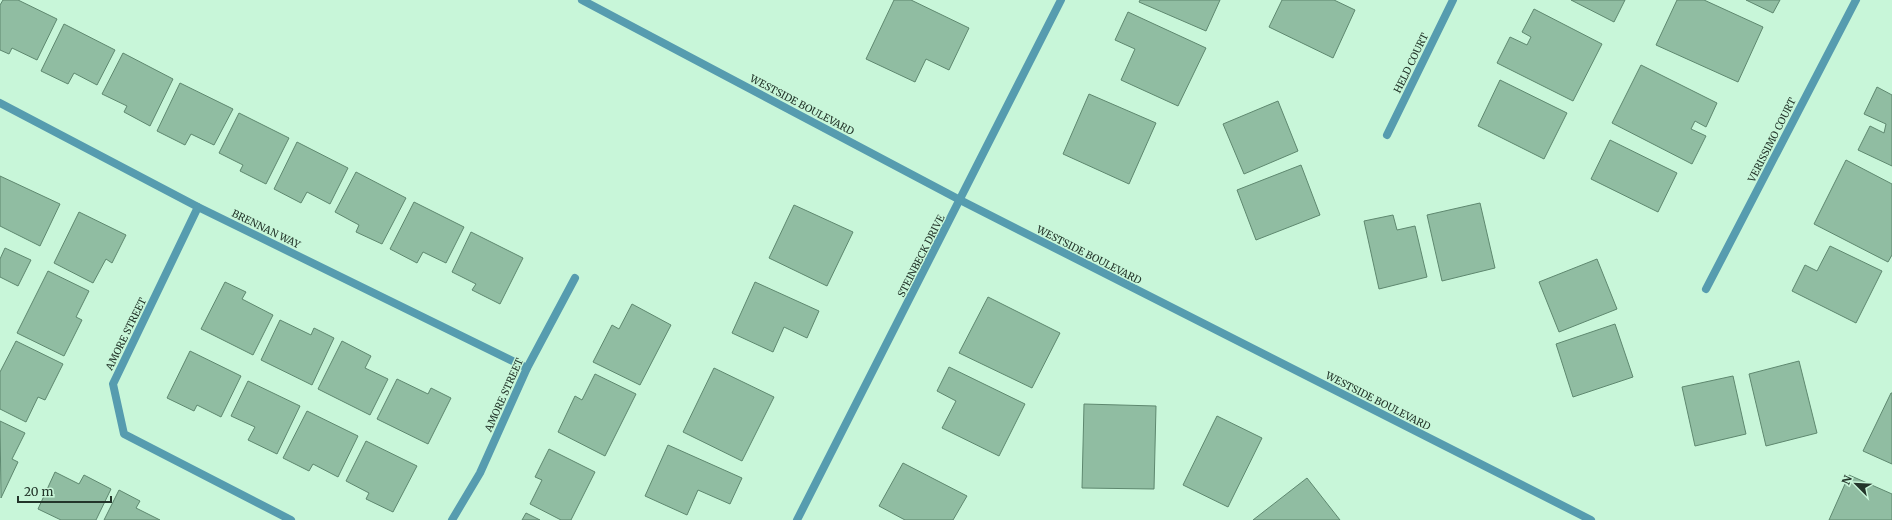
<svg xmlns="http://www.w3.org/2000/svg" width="1892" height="520" font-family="Merriweather,serif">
<rect width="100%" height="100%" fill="#c8f6d9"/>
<g fill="#90bda2" stroke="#5e886f">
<path d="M3,0H18L57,19L37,60L12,48L9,54L0,50V5Z"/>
<path d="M894,0H911L969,28L949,70L926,59L915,82L866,59Z"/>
<path d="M1140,0H1220L1206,31L1139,2Z"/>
<path d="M1282,0H1334L1355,10L1333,58L1269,27Z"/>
<path d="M1571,0H1625L1614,22Z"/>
<path d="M1677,0H1704L1763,27L1738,82L1656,45Z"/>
<path d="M1746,0H1780L1773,13Z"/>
<path d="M1534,9L1602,44L1573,101L1497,63L1510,37L1527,45L1531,37L1522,32Z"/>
<path d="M1128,12L1206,48L1178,106L1121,80L1135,49L1115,40Z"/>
<path d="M64,24L115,50L97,85L74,73L68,84L41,71Z"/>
<path d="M123,53L173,79L150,126L124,112L127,106L102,94Z"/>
<path d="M1641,65L1717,103L1706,127L1695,121L1691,129L1706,136L1692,164L1612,123Z"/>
<path d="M1500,80L1567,113L1544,159L1478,126Z"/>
<path d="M180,83L233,109L214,145L191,134L185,145L157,131Z"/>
<path d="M1877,87L1892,95V166L1858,150L1870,126L1884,133L1886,124L1864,114Z"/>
<path d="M1089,94L1156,123L1129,184L1063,154Z"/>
<path d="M1278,101L1298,151L1244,174L1223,124Z"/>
<path d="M239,113L289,138L266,184L240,171L243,165L219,153Z"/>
<path d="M1610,140L1677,173L1658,212L1591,179Z"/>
<path d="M297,142L348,168L330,204L307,192L301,203L274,189Z"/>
<path d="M1846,160L1892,184V255L1888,262L1814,224Z"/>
<path d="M1301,165L1320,215L1256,240L1237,190Z"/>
<path d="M356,172L406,198L382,244L356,232L359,225L335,212Z"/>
<path d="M0,176L60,204L40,246L0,226Z"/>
<path d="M414,202L464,227L446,263L423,252L417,263L390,249Z"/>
<path d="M1480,203L1495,268L1442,281L1427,215Z"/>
<path d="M794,205L853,232L827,286L769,258Z"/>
<path d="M79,212L126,235L112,263L106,259L93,283L54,263Z"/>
<path d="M1393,215L1397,230L1415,226L1427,277L1379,289L1364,221Z"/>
<path d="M471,232L523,258L500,304L472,290L476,284L452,272Z"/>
<path d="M1830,246L1882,271L1856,323L1792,291L1805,265L1817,271Z"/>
<path d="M5,248L31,260L18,286L0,277V259Z"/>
<path d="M1597,259L1617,309L1559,332L1539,282Z"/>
<path d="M48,271L89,291L76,317L82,320L64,356L17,333Z"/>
<path d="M225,282L246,292L242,299L273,315L253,355L201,329Z"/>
<path d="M755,282L819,311L807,338L784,327L773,352L732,333Z"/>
<path d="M988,297L1060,333L1032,388L959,353Z"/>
<path d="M632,304L671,325L640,385L593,362L612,325L619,329Z"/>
<path d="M280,320L311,335L314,328L334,338L312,385L261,360Z"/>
<path d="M1615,324L1633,377L1573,397L1556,344Z"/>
<path d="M16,341L63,364L45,400L38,397L26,422L0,409V372Z"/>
<path d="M342,341L371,356L365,368L388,379L370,415L318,389Z"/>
<path d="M190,351L241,376L221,417L197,405L194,411L167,398Z"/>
<path d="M1799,361L1817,433L1766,446L1749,374Z"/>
<path d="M949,367L1025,404L999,456L942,428L956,401L937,391Z"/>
<path d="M714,368L774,397L742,461L683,432Z"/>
<path d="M595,374L636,394L605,456L558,432L575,396L582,400Z"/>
<path d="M1733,376L1746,434L1695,446L1682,387Z"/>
<path d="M397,379L428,394L431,388L451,398L428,444L377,419Z"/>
<path d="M248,381L300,406L277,454L248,440L255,427L231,416Z"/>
<path d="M1891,393H1892V464L1863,451Z"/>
<path d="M1084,404L1156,406L1154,489L1082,488Z"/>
<path d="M307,411L358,436L338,477L313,464L309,471L283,458Z"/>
<path d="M1217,416L1262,438L1228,507L1183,485Z"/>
<path d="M0,421L25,433L12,459L18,462L1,498Z"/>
<path d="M366,441L417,466L393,512L366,499L369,493L346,481Z"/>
<path d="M668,445L742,478L730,504L698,490L687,515L645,496Z"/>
<path d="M549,449L595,472L571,520H561L530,504L542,480L535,477Z"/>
<path d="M903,463L967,496L953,520H905L879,506Z"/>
<path d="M55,472L79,484L84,475L111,489L96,520H61L38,509Z"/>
<path d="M1849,475L1892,494V520H1829Z"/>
<path d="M1307,478L1340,520H1253Z"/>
<path d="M119,490L140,501L136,508L160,520H104Z"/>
<path d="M526,513L540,520H522Z"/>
</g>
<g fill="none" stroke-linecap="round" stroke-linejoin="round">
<g stroke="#569caf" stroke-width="8">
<path d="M0,103L198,207L527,368"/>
<path d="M1387,135L1453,0"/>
<path d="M198,207L113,384L124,434L291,520"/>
<path d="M1706,289L1856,0"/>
<path d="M452,520L480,473L527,368L575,278"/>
<path d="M797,520L1061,0"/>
</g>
<path stroke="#569caf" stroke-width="8" d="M582,0L960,200L1591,520"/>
</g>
<g text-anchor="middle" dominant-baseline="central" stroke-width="3" stroke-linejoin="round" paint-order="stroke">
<g font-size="10" fill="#23352a" stroke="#c8f6d9">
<text transform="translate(1411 63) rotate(-64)">HELD COURT</text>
<text transform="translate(802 105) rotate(28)">WESTSIDE BOULEVARD</text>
<text transform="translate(1772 140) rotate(-63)">VERISSIMO COURT</text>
<text transform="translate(266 229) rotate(26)">BRENNAN WAY</text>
<text transform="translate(1089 255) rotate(27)">WESTSIDE BOULEVARD</text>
<text transform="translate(921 256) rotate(-63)">STEINBECK DRIVE</text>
<text transform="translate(126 334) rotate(-64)">AMORE STREET</text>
<text transform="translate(504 395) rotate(-66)">AMORE STREET</text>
<text transform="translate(1378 401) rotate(27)">WESTSIDE BOULEVARD</text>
</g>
</g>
<g transform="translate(1856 484) rotate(294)" stroke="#c8f6d9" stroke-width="3" paint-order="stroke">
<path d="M0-3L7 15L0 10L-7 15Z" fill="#23352a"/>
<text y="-6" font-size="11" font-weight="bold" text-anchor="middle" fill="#23352a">N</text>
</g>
<path d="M18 496v6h93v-6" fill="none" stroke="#23352a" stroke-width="2"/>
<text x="24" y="496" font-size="12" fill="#23352a" stroke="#c8f6d9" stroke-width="3" paint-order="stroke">20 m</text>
</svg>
